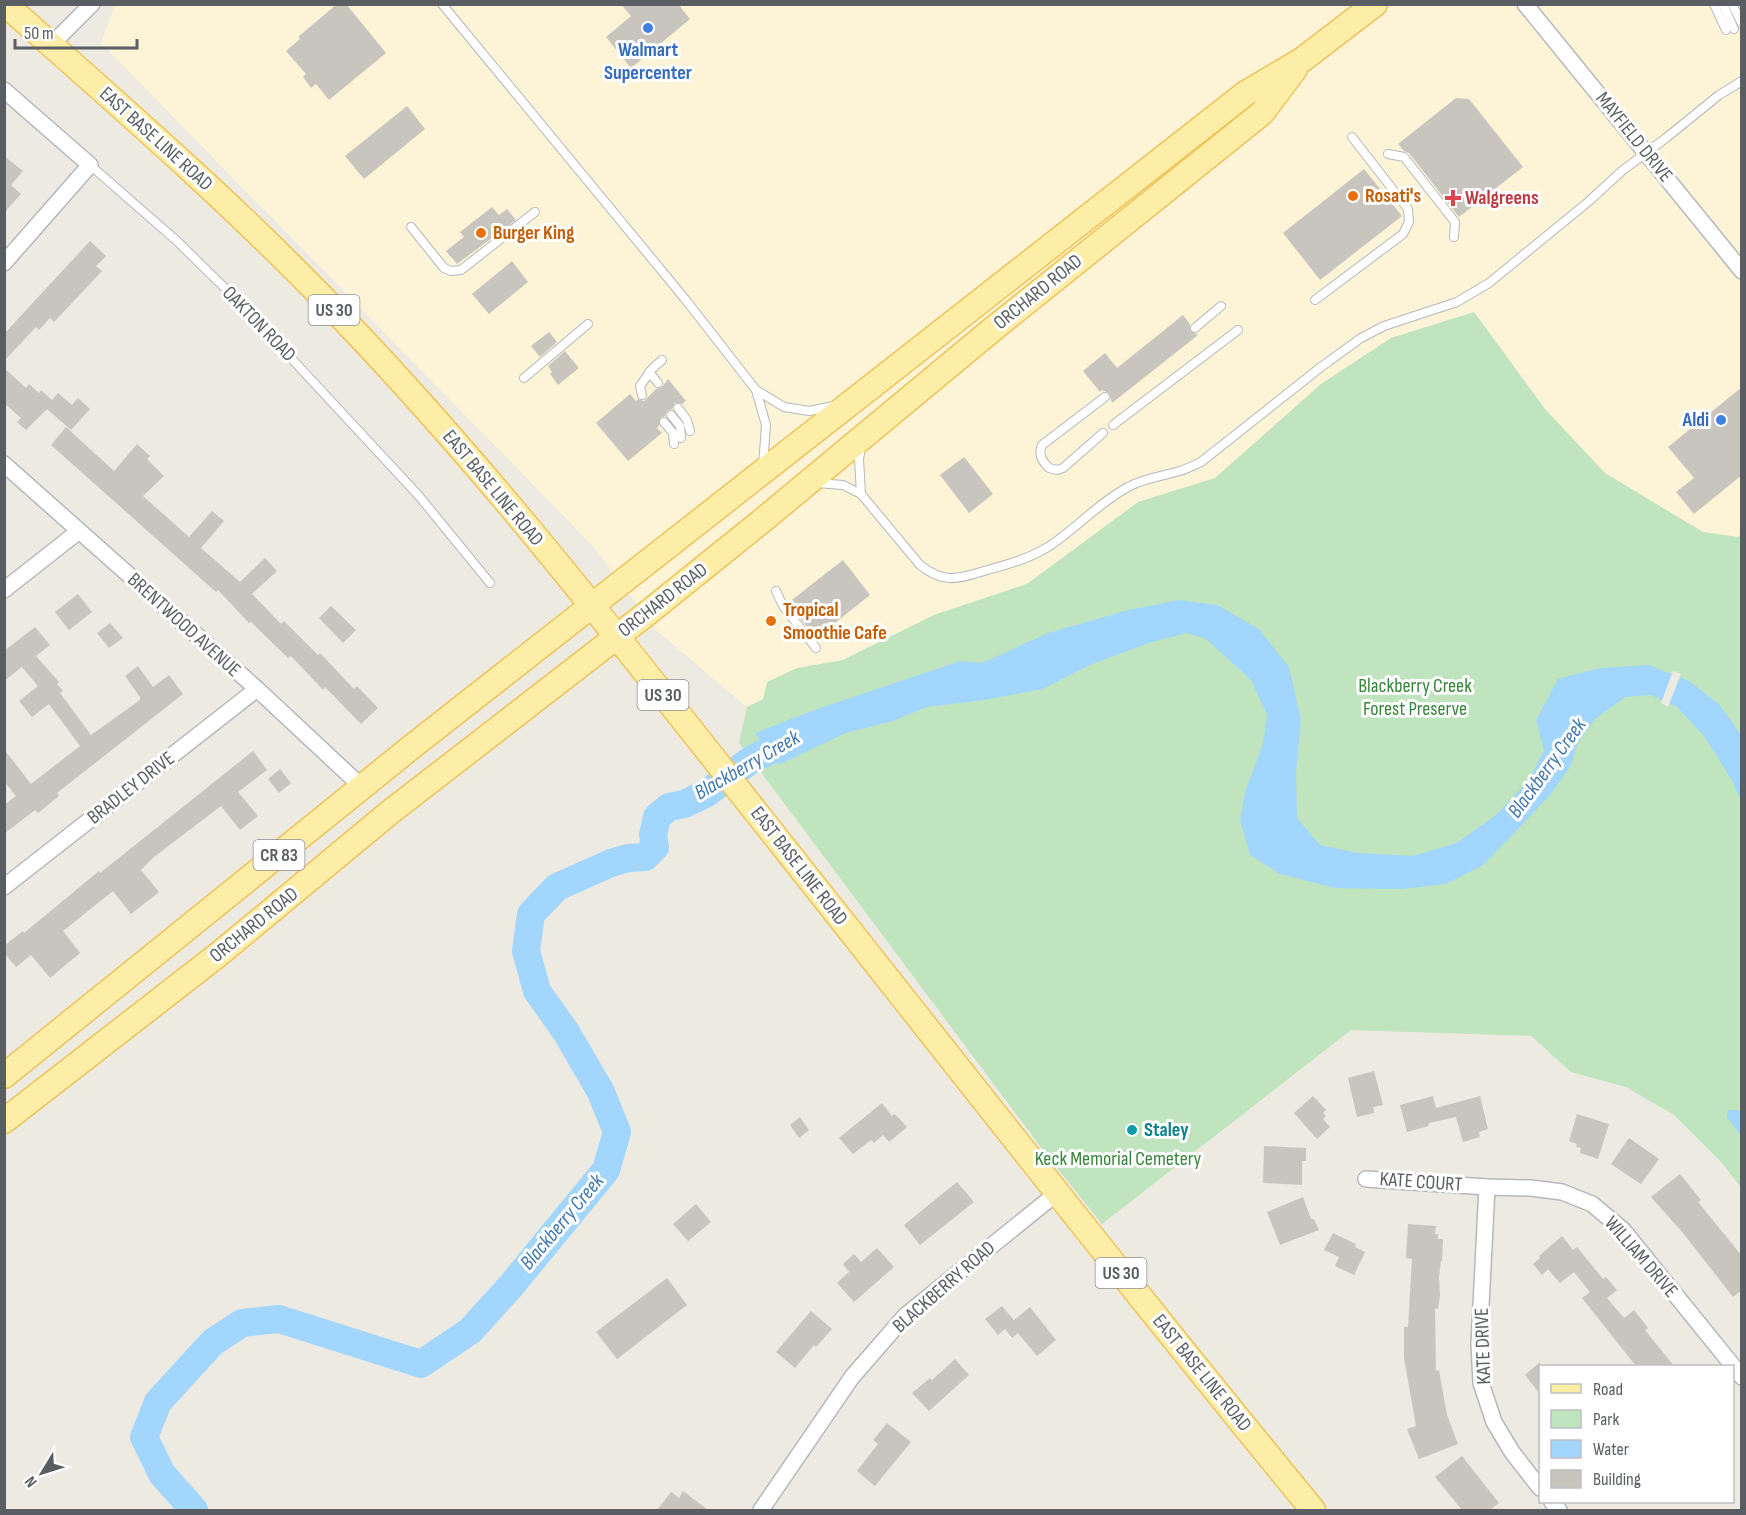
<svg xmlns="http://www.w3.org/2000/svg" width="1746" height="1515" font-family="'Sofia Sans Condensed',sans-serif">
<rect width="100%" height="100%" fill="#edeae2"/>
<path fill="#fdf4d7" d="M116,4L1741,5V534L1738,537L1703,532L1605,474L1545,409L1474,312L1391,338L1321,384L1215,479L1138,502L1027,584L934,615L747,707L657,631L595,548L101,43Z"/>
<path fill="#bfe4be" d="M1474,312L1545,409L1605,473L1703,532L1738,537L1741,534V1187L1720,1161L1674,1115L1626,1087L1571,1072L1531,1036L1351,1030L1102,1224L1049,1158L739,743L747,707L763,699L767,682L797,668L843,660L934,615L1027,584L1138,502L1215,478L1321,384L1391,338Z"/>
<g fill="#a2d6fd">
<path d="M1178,600L1217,605L1259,629L1289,667L1301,720L1296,772L1297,818L1320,845L1358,853L1413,856L1457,843L1497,814L1529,780L1544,750L1536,720L1558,679L1600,668L1649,665L1689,681L1719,704L1741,735V801L1733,782L1704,736L1677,707L1651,695L1625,697L1594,720L1578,743L1570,767L1551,794L1517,830L1483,865L1446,884L1402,889L1335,888L1280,874L1250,855L1240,821L1245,792L1263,744L1267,715L1251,680L1206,639L1186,633L1149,643L1090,665L1043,689L984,700L927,707L893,721L846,733L778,765L755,733L812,711L960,661L982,663L1048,633L1125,611Z"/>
<path d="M1728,1110H1737L1741,1112V1136L1727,1117Z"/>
</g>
<path fill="#edeae2" d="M1673,671L1681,674L1668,707L1661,703Z"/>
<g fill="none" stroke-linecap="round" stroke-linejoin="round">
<path stroke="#a2d6fd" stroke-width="28" d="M194,1510L162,1474L144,1437L158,1402L213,1342L242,1323L279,1319L421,1364L470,1331L510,1287L606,1170L617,1132L601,1092L566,1032L537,991L526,951L531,914L557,887L611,863L628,858L645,857L655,847L653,835L657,817L669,807L684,804L707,793L748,762L802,732"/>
</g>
<g fill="#c8c5bf">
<path d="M337,4H346L386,53L329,100L316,84L311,88L303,77L306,74L286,51L300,39L298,37Z"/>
<path d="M621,4H678L690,19L631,68L606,37L631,16Z"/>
<path d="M1456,98L1469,99L1523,167L1459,217L1409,153L1404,151L1398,144Z"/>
<path d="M407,106L425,129L364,179L345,156Z"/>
<path d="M4,156L23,171L11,185L21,194L4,213Z"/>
<path d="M1364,169L1402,216L1320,280L1283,233Z"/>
<path d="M492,207L499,215L507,209L516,220L457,264L446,251L464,237L460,232Z"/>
<path d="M90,241L106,256L96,266L102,271L54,322L50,318L39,330L36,327L4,361V334Z"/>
<path d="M512,261L528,282L489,314L472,294Z"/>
<path d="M1183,315L1190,324V331L1198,335L1112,403L1109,393L1102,390L1100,392L1083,371L1105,353L1117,368Z"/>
<path d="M549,332L557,342L540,357L531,346Z"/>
<path d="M565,351L579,368L558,385L550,374L552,372L548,366Z"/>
<path d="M4,368L26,388L29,384L39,393L41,390L52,400L58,393L72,405L78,398L90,409L71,430L47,409L26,430L17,422L21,418L4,403Z"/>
<path d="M668,379L686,401L682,404L675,403L672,409L667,411L665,416L660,418L659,426L657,428L662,433L628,461L596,423L630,394L636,401L638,399L644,401L656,389L662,387Z"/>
<path d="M1742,387V475L1694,514L1676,492L1694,478L1668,447Z"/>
<path d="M66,427L114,471L137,444L150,456L147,459L164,476L143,496L189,537L212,511L224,521L201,548L240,582L265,558L277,571L252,594L281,624L284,621L318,655L320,653L354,689L357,686L378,708L361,724L325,687L323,690L291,656L288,658L251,622L249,623L218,590L216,592L51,445Z"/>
<path d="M964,457L993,494L969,513L940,475Z"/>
<path d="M843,560L870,595L816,638L788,603Z"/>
<path d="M78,594L92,612L69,630L55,612Z"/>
<path d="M331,606L356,630L343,643L319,618Z"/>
<path d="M110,623L123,638L109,648L97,633Z"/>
<path d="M35,627L50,645L36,656L59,682L57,684L63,691L60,693L91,735L140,700V697L125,676L138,666L153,687L169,675L183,694L57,793L59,796L38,813L35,810L4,834V805L16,796L4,781V749L31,784L80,746L49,704L32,717L19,701L38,686L22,667L4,681V651Z"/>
<path d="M253,751L267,770L238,792L258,816L240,830L221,806L154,857L141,870L159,892L131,914L113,891L63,931L80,953L50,978L31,955L16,967L4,953V946L23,931L24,933L99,871L100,873Z"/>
<path d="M280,769L291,783L279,793L268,779Z"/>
<path d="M1374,1071L1383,1105L1373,1107L1374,1113L1357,1117L1348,1078Z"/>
<path d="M1313,1096L1326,1110L1323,1113L1326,1116L1323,1119L1330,1127L1317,1139L1294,1113Z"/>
<path d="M1433,1096L1436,1108L1480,1096L1488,1129L1479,1132L1480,1137L1463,1142L1456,1117L1429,1123V1126L1407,1132L1400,1105Z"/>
<path d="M882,1103L892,1116L895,1114L907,1127L889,1142L883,1135L874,1143L871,1140L853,1154L839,1138Z"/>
<path d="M1577,1114L1609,1124L1598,1159L1580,1153L1581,1148L1576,1147L1577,1144L1569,1141Z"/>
<path d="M800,1117L809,1130L799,1138L790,1125Z"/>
<path d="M1629,1138L1659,1159L1641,1184L1611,1164Z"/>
<path d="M1264,1146L1306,1148V1161H1302V1185L1263,1183Z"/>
<path d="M1680,1174L1701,1200L1698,1202L1742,1256V1290L1733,1297L1683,1233L1651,1197Z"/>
<path d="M957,1182L974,1202L920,1245L904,1225Z"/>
<path d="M1303,1197L1311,1219H1314L1319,1230L1280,1245L1267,1212Z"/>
<path d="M696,1204L711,1222L688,1241L673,1224Z"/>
<path d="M1408,1224L1436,1226L1435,1234H1438V1239H1443L1442,1261H1441L1439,1277L1440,1295L1438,1309L1435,1308L1436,1371L1439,1370L1447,1415L1458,1444L1419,1459L1407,1429L1416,1426L1404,1358V1327H1408L1412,1259L1406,1258Z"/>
<path d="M1333,1233L1356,1244L1355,1247L1365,1252L1354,1275L1335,1266L1339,1257L1324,1250Z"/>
<path d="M1562,1236L1573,1250L1577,1247L1603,1279L1606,1277L1617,1290L1607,1298L1624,1318L1634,1310L1648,1328L1645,1330L1674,1366H1636L1582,1298L1590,1292L1574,1272L1560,1283L1548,1269L1542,1275L1533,1264L1540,1258L1539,1256Z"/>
<path d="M877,1248L894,1267L854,1302L837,1283L849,1272L843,1264L854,1254L861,1262Z"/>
<path d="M667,1278L687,1305L617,1359L596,1332Z"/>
<path d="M1002,1306L1014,1320L1030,1307L1056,1340L1037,1356L1018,1333L1012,1338L1005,1329L998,1335L985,1319Z"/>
<path d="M811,1311L832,1329L816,1347L814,1345L795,1368L776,1352Z"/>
<path d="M955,1359L969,1375L929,1411L912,1393L930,1378L932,1380Z"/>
<path d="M1540,1362V1394L1525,1375Z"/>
<path d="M887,1423L911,1442L875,1486L857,1471L878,1444L873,1440Z"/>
<path d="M1462,1456L1499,1503L1490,1510H1462L1435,1477Z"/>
<path d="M683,1491L708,1510H657L671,1492L679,1498Z"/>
</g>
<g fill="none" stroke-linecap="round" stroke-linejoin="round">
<g stroke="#b4b8bc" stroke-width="10">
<g id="lane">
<path d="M442,4L685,299L756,390L784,407L809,411L834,406"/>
<path d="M1714,4L1726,30"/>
<path d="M1723,4L1734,29"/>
<path d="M1732,4L1742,24"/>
<path d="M1388,154L1404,157L1455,222L1454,237"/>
<path d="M90,165L177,241L238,301L419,496L490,583"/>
<path d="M411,227L444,268L451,271L461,270L535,212"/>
<path d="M1315,300L1403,234L1409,222L1408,209L1352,137"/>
<path d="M1195,328L1221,306"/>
<path d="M649,372L658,383"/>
<path d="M524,378L588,324"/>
<path d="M756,390L766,425L763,466"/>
<path d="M642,395L640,386L652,369L662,360"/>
<path d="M678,408L687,420L690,431"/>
<path d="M671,415L680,426L681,438"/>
<path d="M664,422L673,433L674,444"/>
<path d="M1113,425L1238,330"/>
<path d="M1103,433L1063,468L1057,470L1049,468C1042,461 1038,455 1042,445L1105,397"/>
<path d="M817,483L843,485L861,494L920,565C944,584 957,579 984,571C1006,565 1028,559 1048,547C1076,529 1098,503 1128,487C1144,478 1163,476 1180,471C1187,469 1194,465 1201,462L1321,367L1361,338L1384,326L1457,302L1489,283L1588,202L1623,170L1666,138L1719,95L1742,81"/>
<path d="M861,494L859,459L861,448"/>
<path d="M776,591L783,606L816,648"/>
</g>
</g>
<g stroke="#b4b8bc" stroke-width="18">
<g id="street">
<path d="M1525,4L1742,271"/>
<path d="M51,45L92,4"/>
<path d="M4,90L90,165L4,263"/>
<path d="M4,464L257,689L362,787"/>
<path d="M4,590L79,531"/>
<path d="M4,887L257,689"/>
<path d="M1366,1179L1487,1187L1531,1188L1562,1192L1592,1204L1623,1230L1742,1377"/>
<path d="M1487,1187L1479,1344L1481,1383L1494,1422L1512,1452L1540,1488"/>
<path d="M1552,1502L1559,1510"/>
<path d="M761,1510L852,1377L906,1315L1057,1193"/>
</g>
</g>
<g stroke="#eec35a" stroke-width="27">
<g id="primary">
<path d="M5,4C113,100 222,194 322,297C479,458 617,636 756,812C941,1045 1124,1280 1313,1510"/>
<path d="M4,1076L414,745L1246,93L1302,60L1375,4"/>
<path d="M4,1121L219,954L389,813L650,611L763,520L993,329L1262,113L1295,69"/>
</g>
</g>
<use href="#lane" stroke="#fff" stroke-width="8"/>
<use href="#street" stroke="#fff" stroke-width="15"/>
<use href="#primary" stroke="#fdeea7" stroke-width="24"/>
</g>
<g fill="#3f7fe0" stroke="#fff" stroke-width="2">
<circle cx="648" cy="28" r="6"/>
<circle cx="1721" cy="420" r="6"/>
</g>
<g fill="#e8710a" stroke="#fff" stroke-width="2">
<circle cx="1353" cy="196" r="6"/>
<circle cx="481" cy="233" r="6"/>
<circle cx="771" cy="621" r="6"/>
</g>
<path fill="#e0444e" stroke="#fff" stroke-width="2" d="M1450 189h6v6h6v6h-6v6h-6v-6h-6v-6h6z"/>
<circle fill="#0f9aa8" stroke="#fff" stroke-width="2" cx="1132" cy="1130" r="6"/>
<g text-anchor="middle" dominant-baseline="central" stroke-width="6" stroke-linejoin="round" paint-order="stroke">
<g fill="#fff" stroke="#8c8e91" stroke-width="1.5">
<rect x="308.5" y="295" width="51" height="30" rx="4.5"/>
<rect x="637.5" y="680" width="51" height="30" rx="4.5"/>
<rect x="253.5" y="840" width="51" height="30" rx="4.5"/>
<rect x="1095.5" y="1258" width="51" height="30" rx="4.5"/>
</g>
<g font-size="18" font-weight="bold" fill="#5a5e62">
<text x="334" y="310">US 30</text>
<text x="663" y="695">US 30</text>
<text x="279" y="855">CR 83</text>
<text x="1121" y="1273">US 30</text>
</g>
<g font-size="20" font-weight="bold" fill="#366cbe" stroke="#fff">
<text x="648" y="50">Walmart<tspan x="648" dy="23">Supercenter</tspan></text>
<text x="1709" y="420" text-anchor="end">Aldi</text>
</g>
<g font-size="20" fill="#5a5e62" stroke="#fff">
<text transform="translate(1634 137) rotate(51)">MAYFIELD DRIVE</text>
<text transform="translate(156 139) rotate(42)">EAST BASE LINE ROAD</text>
<text transform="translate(1038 292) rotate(-39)">ORCHARD ROAD</text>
<text transform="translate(259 324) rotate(46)">OAKTON ROAD</text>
<text transform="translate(493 488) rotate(50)">EAST BASE LINE ROAD</text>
<text transform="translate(663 600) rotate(-38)">ORCHARD ROAD</text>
<text transform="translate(184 625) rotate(42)">BRENTWOOD AVENUE</text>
<text transform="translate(131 788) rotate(-38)">BRADLEY DRIVE</text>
<text transform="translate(799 866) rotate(52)">EAST BASE LINE ROAD</text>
<text transform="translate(254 925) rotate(-39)">ORCHARD ROAD</text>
<text transform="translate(1421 1182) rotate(4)">KATE COURT</text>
<text transform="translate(1641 1257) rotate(49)">WILLIAM DRIVE</text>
<text transform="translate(944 1287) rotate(-41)">BLACKBERRY ROAD</text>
<text transform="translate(1483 1346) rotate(-92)">KATE DRIVE</text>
<text transform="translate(1202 1373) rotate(51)">EAST BASE LINE ROAD</text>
</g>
<g font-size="20" font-weight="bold" fill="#c56008" stroke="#fff" text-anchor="start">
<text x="1365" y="196">Rosati's</text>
<text x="493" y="233">Burger King</text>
<text x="783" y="610">Tropical<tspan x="783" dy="23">Smoothie Cafe</tspan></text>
</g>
<g font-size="20" font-weight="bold" fill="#be3a42" stroke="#fff" text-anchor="start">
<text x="1465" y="198">Walgreens</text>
</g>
<g font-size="20" fill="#37853a" stroke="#fff">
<text x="1415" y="686">Blackberry Creek<tspan x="1415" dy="23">Forest Preserve</tspan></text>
<text x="1118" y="1159">Keck Memorial Cemetery</text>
</g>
<g font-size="20" font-weight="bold" fill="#0d838f" stroke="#fff" text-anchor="start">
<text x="1144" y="1130">Staley</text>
</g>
<g font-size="21" font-style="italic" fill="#4077ae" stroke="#fff">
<text transform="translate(747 765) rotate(-30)">Blackberry Creek</text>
<text transform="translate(1547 768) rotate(-54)">Blackberry Creek</text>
<text transform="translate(562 1222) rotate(-50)">Blackberry Creek</text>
</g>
</g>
<rect width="1746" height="1515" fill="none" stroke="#5a5e62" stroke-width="12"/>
<rect x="1539" y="1365" width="195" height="138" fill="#ffffff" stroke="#bdbfc0" stroke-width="1.5"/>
<rect x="1551" y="1384" width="30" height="9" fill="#fdeea7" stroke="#bdbfc0" stroke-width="1.5"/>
<text x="1593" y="1395" font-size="18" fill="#5a5e62">Road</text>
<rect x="1551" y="1410" width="30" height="18" fill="#bfe4be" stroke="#bdbfc0" stroke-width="1.5"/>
<text x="1593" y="1425" font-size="18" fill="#5a5e62">Park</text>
<rect x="1551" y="1440" width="30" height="18" fill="#a2d6fd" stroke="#bdbfc0" stroke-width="1.5"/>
<text x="1593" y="1455" font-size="18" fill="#5a5e62">Water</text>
<rect x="1551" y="1470" width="30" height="18" fill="#c8c5bf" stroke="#bdbfc0" stroke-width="1.5"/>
<text x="1593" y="1485" font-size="18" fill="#5a5e62">Building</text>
<g transform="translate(42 1473) rotate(232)" stroke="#ffffff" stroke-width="4.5" paint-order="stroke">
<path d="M0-4.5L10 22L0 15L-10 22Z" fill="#5a5e62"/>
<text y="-9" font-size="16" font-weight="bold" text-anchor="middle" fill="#5a5e62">N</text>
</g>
<path d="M15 39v9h122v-9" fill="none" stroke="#5a5e62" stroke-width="3"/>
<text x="24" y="39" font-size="18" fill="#5a5e62" stroke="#ffffff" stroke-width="4.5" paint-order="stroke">50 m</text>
</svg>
